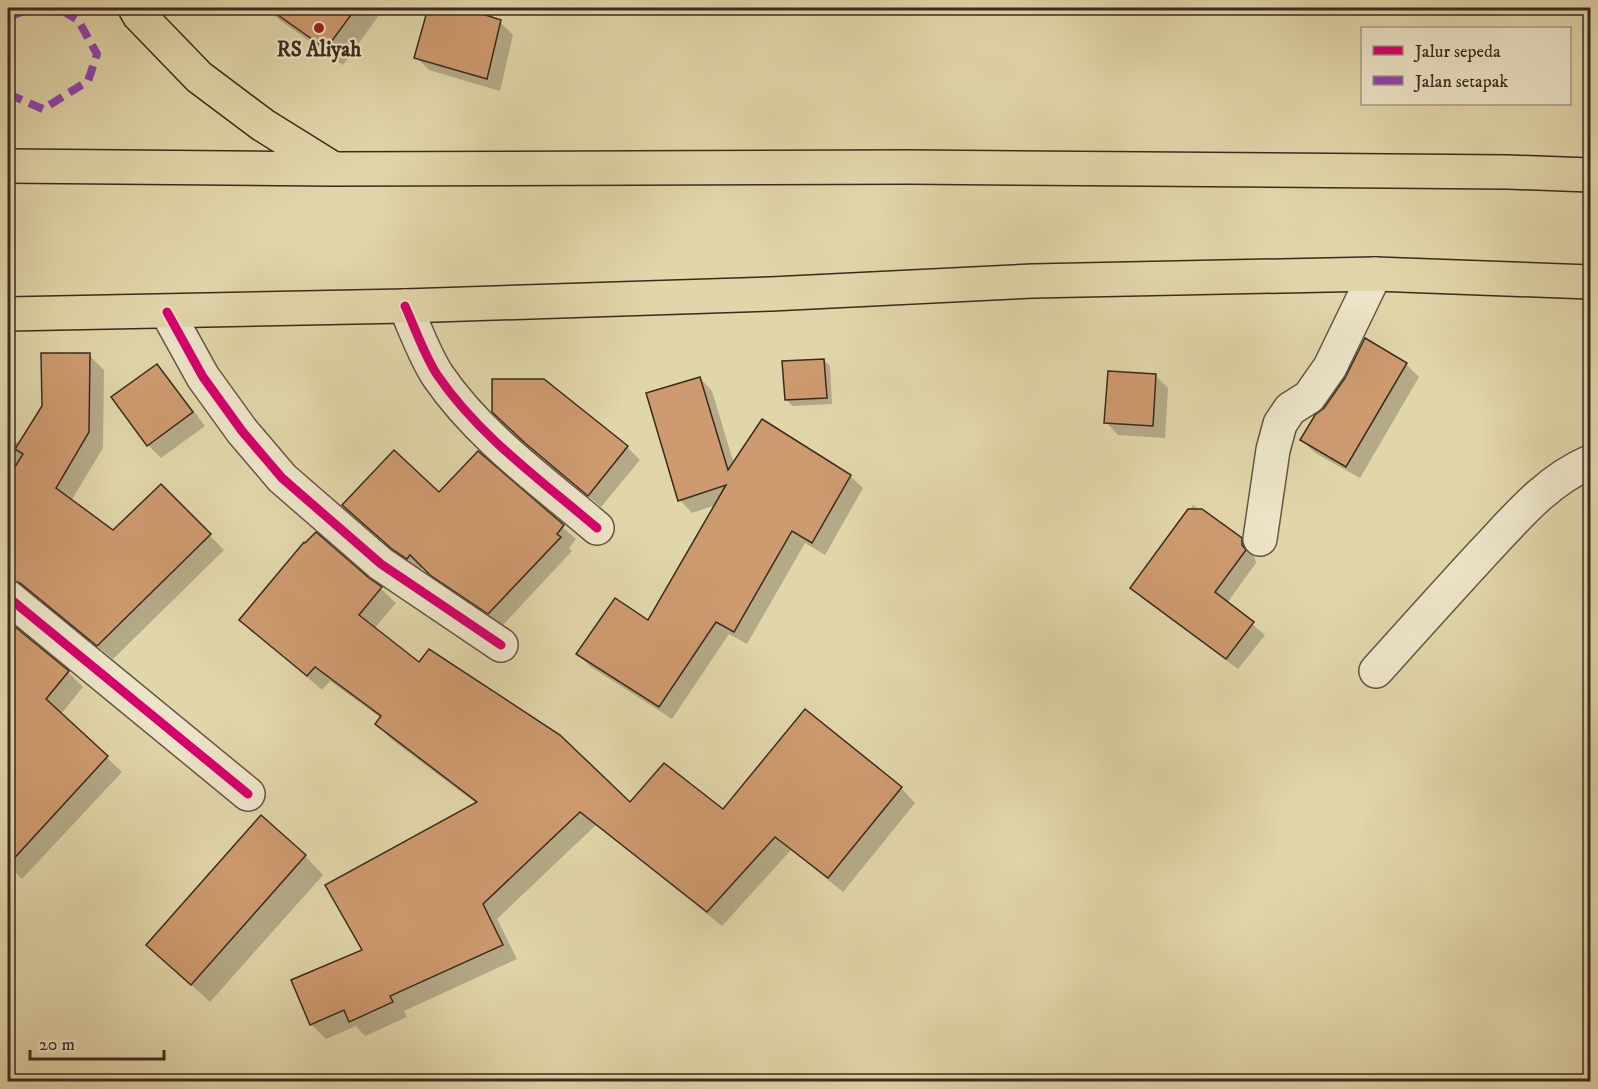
<svg xmlns="http://www.w3.org/2000/svg" width="1598" height="1089" font-family="'IM FELL DW Pica',serif">
<rect width="100%" height="100%" fill="#e1d5aa"/>
<filter id="stains"><feTurbulence type="fractalNoise" baseFrequency=".00333" numOctaves="4"/><feColorMatrix values="0 0 0 0 .2 0 0 0 0 .09 0 0 0 0 .02 0 0 0 .5 -.17"/></filter>
<radialGradient id="worn" r=".72"><stop offset=".6" stop-color="#630" stop-opacity="0"/><stop offset="1" stop-color="#630" stop-opacity=".3"/></radialGradient>
<g fill="#0003">
<path d="M263,8H384L343,65Z"/>
<path d="M430,8H460L500,22L513,35L500,91L429,70L416,57Z"/>
<path d="M89,355L104,370L103,448L71,501L113,532L161,486L224,550L113,659L36,597L27,593L8,601V436L43,462Z"/>
<path d="M824,360L830,366L832,404L792,406L786,399Z"/>
<path d="M1406,364L1419,377L1360,478L1315,453L1302,440Z"/>
<path d="M156,366L169,379L205,426L161,458L148,445L113,397Z"/>
<path d="M1155,375L1168,388L1165,438L1118,435L1106,422Z"/>
<path d="M700,378L712,391L734,464L850,476L863,488L825,555L805,543L747,644L729,634L672,719L591,667L578,654L649,622L716,505L692,513L680,500Z"/>
<path d="M493,411L627,447L640,460L601,507L539,455Z"/>
<path d="M478,453L576,539L569,548L572,551L502,626L445,587L423,567L420,570L407,562L356,518L439,494Z"/>
<path d="M1193,505L1241,539L1253,551L1256,563L1227,603L1265,635L1238,669L1143,599L1132,588Z"/>
<path d="M368,579L381,589L396,603L374,629L420,664L630,804L724,812L901,788L915,803L843,892L791,850L722,926L596,825L497,919L517,959L404,1011L407,1017L365,1036L356,1026L326,1039L311,1024L477,804L391,739L377,724L381,718L330,681L322,690L241,620Z"/>
<path d="M8,623L68,672L83,687L61,714L122,772L22,879L8,865Z"/>
<path d="M305,856L323,875L210,1002L148,945Z"/>
</g>
<g fill="#ce9a6f" stroke="#3b2b1d" stroke-width="1.5">
<path d="M268,8H356L326,49Z"/>
<path d="M428,8H464L501,20L487,79L414,58Z"/>
<path d="M1365,338L1407,363L1346,467L1300,440L1315,415L1324,408L1345,378Z"/>
<path d="M41,353H90L89,432L56,488L113,530L161,484L211,534L97,646L20,583L8,579V478L23,454L15,449L42,406Z"/>
<path d="M824,359L827,398L785,400L782,361Z"/>
<path d="M157,364L193,412L147,446L111,397Z"/>
<path d="M1108,371L1156,374L1153,426L1104,423Z"/>
<path d="M700,377L728,470L762,419L851,475L812,543L792,531L734,632L716,622L659,707L576,654L615,598L648,620L726,485L678,501L646,393Z"/>
<path d="M492,379H544L628,446L588,496L525,443L492,412Z"/>
<path d="M394,450L439,492L478,451L564,525L557,534L561,537L488,614L430,575L410,555L407,559L392,549L342,505Z"/>
<path d="M1188,509H1202L1242,538V545L1246,550L1215,592L1254,622L1226,659L1130,588Z"/>
<path d="M316,532L369,578L382,587L359,615L419,662L429,649L560,735L630,802L664,763L723,809L805,709L902,787L828,878L775,837L707,912L580,812L483,904L503,945L390,996L393,1002L349,1022L344,1010L310,1025L291,980L362,950L325,885L477,802L375,724L381,716L315,667L307,676L239,620L304,542L305,543Z"/>
<path d="M8,621L69,671L46,699L108,756L8,865Z"/>
<path d="M261,815L306,855L191,985L146,945Z"/>
</g>
<g fill="none" stroke-linecap="round" stroke-linejoin="round">
<g stroke="#645640" stroke-width="36">
<g id="minor">
<path d="M405,306C415,328 425,357 438,376C479,436 542,481 597,528"/>
<path d="M167,312L203,377L242,431L282,478L381,564L501,645"/>
<path d="M1260,539L1273,450L1280,424L1290,409L1309,397L1330,367L1375,274"/>
<path d="M8,597L248,794"/>
<path d="M1376,671C1412,631 1447,592 1483,553C1516,518 1546,481 1590,462"/>
</g>
</g>
<g stroke="#3b2b1d" stroke-width="36">
<g id="highway">
<path d="M135,8L139,15L199,77L263,125L332,168"/>
<path d="M8,166L332,169L908,167L1508,172L1590,175"/>
<path d="M8,314L405,306L771,294L1033,281L1375,274L1590,282"/>
</g>
</g>
<use href="#minor" stroke="#ece4c8" stroke-width="33"/>
<use href="#highway" stroke="#e1d5aa" stroke-width="33"/>
<g stroke="#8e44ad" stroke-width="8" stroke-dasharray="15 8" stroke-linecap="butt">
<path d="M8,17L32,8"/>
<path d="M8,94L43,109L88,81L97,54L78,20L58,8"/>
</g>
<g stroke="#ece4c8" stroke-width="13">
<g id="cycleway">
<path d="M405,306C415,328 425,357 438,376C479,436 542,481 597,528"/>
<path d="M167,312L203,377L242,431L282,478L381,564L501,645"/>
<path d="M8,597L248,794"/>
</g>
</g>
<use href="#cycleway" stroke="#d6006c" stroke-width="9"/>
</g>
<circle fill="#8f2418" stroke="#ece4c8" stroke-width="2" cx="319" cy="28" r="6"/>
<g text-anchor="middle" dominant-baseline="central" stroke-width="4.5" stroke-linejoin="round" paint-order="stroke">
<g font-size="21" font-weight="bold" fill="#3b2b1d" stroke="#ece4c8">
<text x="319" y="50">RS Aliyah</text>
</g>
</g>
<rect width="1598" height="1089" fill="none" stroke="#e1d5aa" stroke-width="30"/>
<rect x="9" y="9" width="1580" height="1071" fill="none" stroke="#3b2b1d" stroke-width="3"/>
<rect x="15" y="15" width="1568" height="1059" fill="none" stroke="#3b2b1d" stroke-width="1.5"/>
<rect x="1361" y="27" width="210" height="78" fill="#ece4c8" stroke="#a59a84" stroke-width="1.5"/>
<rect x="1373" y="46" width="30" height="9" fill="#d6006c" stroke="#a59a84" stroke-width="1.5"/>
<text x="1415" y="57" font-size="18" fill="#3b2b1d">Jalur sepeda</text>
<rect x="1373" y="76" width="30" height="9" fill="#8e44ad" stroke="#a59a84" stroke-width="1.5"/>
<text x="1415" y="87" font-size="18" fill="#3b2b1d">Jalan setapak</text>
<path d="M30 1050v9h134v-9" fill="none" stroke="#3b2b1d" stroke-width="3"/>
<text x="39" y="1050" font-size="18" fill="#3b2b1d" stroke="#ece4c8" stroke-width="4.5" paint-order="stroke">20 m</text>
<rect width="100%" height="100%" filter="url(#stains)"/>
<rect width="100%" height="100%" fill="url(#worn)"/>
</svg>
